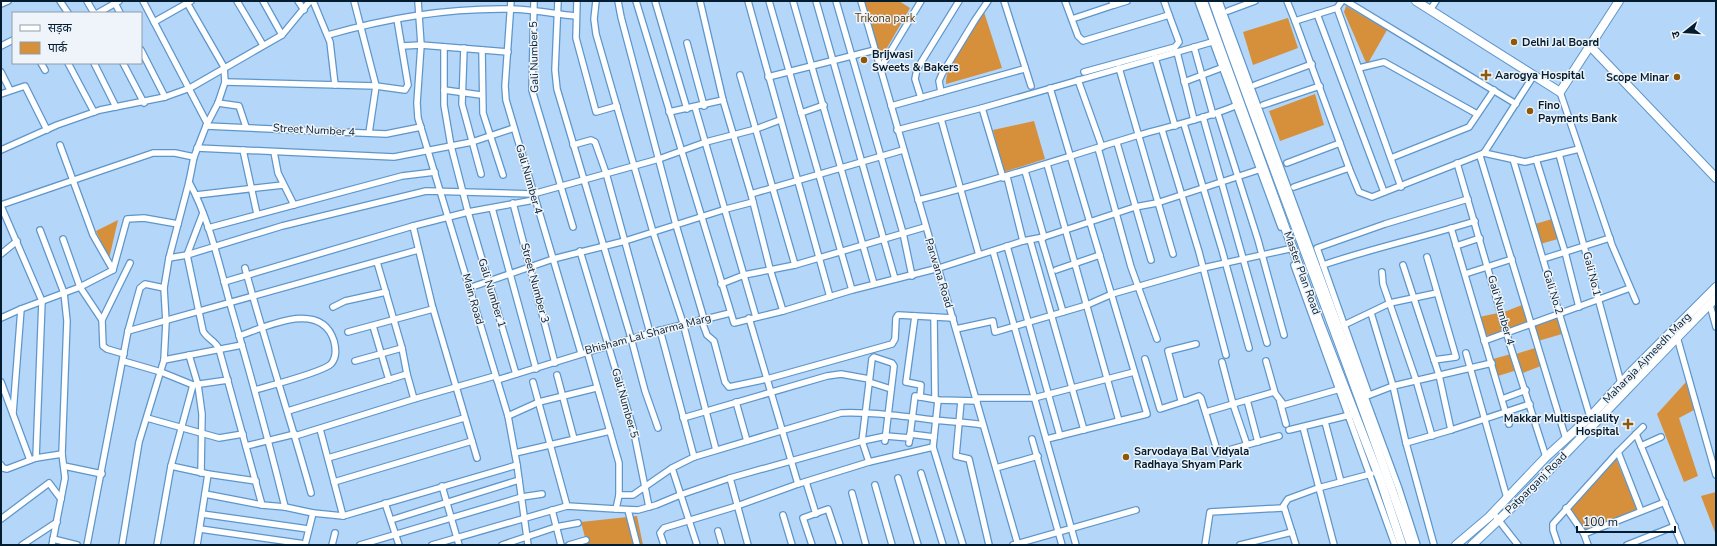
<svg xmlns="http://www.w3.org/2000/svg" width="1717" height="546" font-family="'Nunito Sans','Noto Sans Devanagari',sans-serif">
<rect width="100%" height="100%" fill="#b4d6f8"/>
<g fill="#d68f3a">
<path d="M863,1H899L910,8L880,60Z"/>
<path d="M1346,6L1387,30L1367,65L1344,12Z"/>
<path d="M984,12L1002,68L946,84C946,61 970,31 984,12Z"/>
<path d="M1288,18L1298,48L1253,65L1243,32Z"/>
<path d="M1315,94L1324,125L1280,141L1269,111Z"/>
<path d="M1034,121L1045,159L1004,172L993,130Z"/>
<path d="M1552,219L1558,239L1540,244L1535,224Z"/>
<path d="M118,220L109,259L96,231Z"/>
<path d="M1522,305L1528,325L1508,331L1504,312Z"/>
<path d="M1498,313L1503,332L1485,336L1479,317Z"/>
<path d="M1557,318L1562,334L1538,341L1534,325Z"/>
<path d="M1535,348L1541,366L1523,373L1516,354Z"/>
<path d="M1511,354L1517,370L1498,376L1493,359Z"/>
<path d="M1686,382L1694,410L1679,418L1698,476L1684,482L1657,414Z"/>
<path d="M1615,456L1637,509L1585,532L1567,505Z"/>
<path d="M1716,492V535L1701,496Z"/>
<path d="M637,516L643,545H587L581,522Z"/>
</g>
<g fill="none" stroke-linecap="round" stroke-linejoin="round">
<g stroke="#5d96cb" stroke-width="8">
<g id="street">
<path d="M60,1L68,13"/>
<path d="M87,1L94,13"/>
<path d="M114,1L120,13"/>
<path d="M143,1L207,123"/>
<path d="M237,1L263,45"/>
<path d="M263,1L282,35"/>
<path d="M298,1L304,10"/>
<path d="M313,1L330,42L335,85"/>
<path d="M354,1L376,86L369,133"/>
<path d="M418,1L421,45L417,103L418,118L508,416L517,465L528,545"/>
<path d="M511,1L505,86L506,100L581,353"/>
<path d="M534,1L532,90L573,227"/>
<path d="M558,1L555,70L557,89L631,338L645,391L658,428"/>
<path d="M577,1L576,38L596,112L617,106"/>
<path d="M596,1L594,19L596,34L653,232L683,323L716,450"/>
<path d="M618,1L621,17L676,225L704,319"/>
<path d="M636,1L734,323L783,311L852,290L939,268L1023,241L1044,237L1135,207L1157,203L1258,170"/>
<path d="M655,1L687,109"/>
<path d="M700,1L723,100L751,194L770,269L783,311"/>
<path d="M748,1L830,297"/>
<path d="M769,1L852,290"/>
<path d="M793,1L874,284"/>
<path d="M816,1L895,279"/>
<path d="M836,1L903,233L912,276"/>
<path d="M861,1L1018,545"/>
<path d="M1065,1L1078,36L1083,41L1169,15L1164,1"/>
<path d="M1112,1L1114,5L1127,1"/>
<path d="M1198,1L1281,227"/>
<path d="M1219,1L1399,489L1417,545"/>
<path d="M1287,1L1295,21"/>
<path d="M1342,1L1337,8L1295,21L1349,168L1359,192L1372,197L1484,153L1525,162L1579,149"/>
<path d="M1346,1L1516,104"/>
<path d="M1,4L8,1"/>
<path d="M1337,8L1401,187"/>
<path d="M1430,10L1436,1"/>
<path d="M1228,11L1255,1"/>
<path d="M98,13L119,1"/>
<path d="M1317,14L1384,192"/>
<path d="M1072,19L1114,5"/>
<path d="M154,22L191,1"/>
<path d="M328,35C387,18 447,8 509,9C531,9 554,14 576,16"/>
<path d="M687,43L704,106"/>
<path d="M1,46L13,40"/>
<path d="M402,46L421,45L508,52"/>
<path d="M444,47V105L451,146L468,212L516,374"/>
<path d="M1194,47L1213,115"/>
<path d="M464,48L462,104L481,174"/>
<path d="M141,50L165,97"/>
<path d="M482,50L483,113L503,175"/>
<path d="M1177,52L1194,120"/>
<path d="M1155,58L1175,126"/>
<path d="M41,63L45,70"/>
<path d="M68,63L94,112"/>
<path d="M94,63L116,107"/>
<path d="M123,63L144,103"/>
<path d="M1025,67L1031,86"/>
<path d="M1119,68L1173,254"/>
<path d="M1359,68L1384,62L1477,114"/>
<path d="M880,69L921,1"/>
<path d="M1,72L10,90"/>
<path d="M1084,72L1175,47L1179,42L1169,15"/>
<path d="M740,75L795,265"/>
<path d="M768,77L875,50"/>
<path d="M1078,80L1102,147"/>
<path d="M225,82L376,86L405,90L408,85L397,19"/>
<path d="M1184,82L1221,68"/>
<path d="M1255,85L1312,64"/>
<path d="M444,90L481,95"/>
<path d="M941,92L939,81L942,74L975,20L988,1"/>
<path d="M1560,92L1612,245L1636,301"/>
<path d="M1,94L25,86L47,130"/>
<path d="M921,98L915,79L917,69L959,1"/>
<path d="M218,103L239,106L246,127"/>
<path d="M1263,105L1320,86"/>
<path d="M891,106L1024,69L1025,67L1004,1"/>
<path d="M695,107L756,317"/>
<path d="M982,108L1003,178"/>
<path d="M669,112L723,100"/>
<path d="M801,113L824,105"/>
<path d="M1218,114L1258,240L1284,335"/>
<path d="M1203,117L1267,343"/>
<path d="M941,119L979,255"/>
<path d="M1184,124L1222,250L1249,348"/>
<path d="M206,126L386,134L421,127"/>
<path d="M897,130L982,108L1212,42"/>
<path d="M1162,130L1199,252L1226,355"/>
<path d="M1117,143L1151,260"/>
<path d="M60,145L93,235L113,270"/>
<path d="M573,145L591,140L595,142L606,173L650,333"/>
<path d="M197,148L394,157L472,142L514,128"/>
<path d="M1098,148L1131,267L1157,339"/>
<path d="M1,150L57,125L100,110L165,97L190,88L282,35L310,1"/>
<path d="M243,150L257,214"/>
<path d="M274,152L278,173L294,205"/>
<path d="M1484,153L1534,75"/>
<path d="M1559,154L1621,383L1625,393"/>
<path d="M1480,156L1566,439"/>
<path d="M1391,158L1469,127L1494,90"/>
<path d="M1513,159L1591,420"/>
<path d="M1536,159L1565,252L1579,307"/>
<path d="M1287,163L1340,143"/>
<path d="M1457,163L1510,345L1546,457"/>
<path d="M1047,164L1119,421"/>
<path d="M1025,171L1044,237"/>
<path d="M1007,177L1023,241"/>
<path d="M189,182C208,216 219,263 229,300C249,369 268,438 285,507"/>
<path d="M1294,187L1349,168"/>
<path d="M751,194L903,150"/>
<path d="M196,195L283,185"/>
<path d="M918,200C993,182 1065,157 1139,135C1171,126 1204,119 1235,106"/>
<path d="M513,203L555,363"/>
<path d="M1,205L153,153H175L194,157"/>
<path d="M1,206L42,301L36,458"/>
<path d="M492,208L536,369"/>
<path d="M413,226L432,305L477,458"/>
<path d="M208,228L402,176L435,172"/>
<path d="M1451,228L1509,424"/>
<path d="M40,230L64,293L67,321L62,454L65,478L52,545"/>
<path d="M1041,238L1063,312"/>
<path d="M63,239L80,287L102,320L103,346L107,349L124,354"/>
<path d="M1030,240L1084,430"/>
<path d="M1007,246L1060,436"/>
<path d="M1456,246L1480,238"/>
<path d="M580,251L633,428L649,507"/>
<path d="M993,251L1076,545"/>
<path d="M1,254L17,241"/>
<path d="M187,255L282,226L426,191L533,194L659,159L706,142L756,129L780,120"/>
<path d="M187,255L203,213"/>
<path d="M1427,257L1456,357L1434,360"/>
<path d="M169,258L187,255L203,331C207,339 215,340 219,349L262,505"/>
<path d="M1543,259L1610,238"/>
<path d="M377,262L402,348L407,374"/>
<path d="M1294,265L1395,545"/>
<path d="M1323,265C1373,248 1425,237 1475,221"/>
<path d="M1403,265L1439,375L1451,430"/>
<path d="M245,268C265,343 290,417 311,493"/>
<path d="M1056,270L1100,255"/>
<path d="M1382,272L1383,284L1416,380L1432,436"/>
<path d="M1465,274L1512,259"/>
<path d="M224,282L413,226L468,212L534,200"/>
<path d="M721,284L744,275L795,265L925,227"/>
<path d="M469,288L553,259L625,241L726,209L753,202"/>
<path d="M1710,305L1716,327"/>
<path d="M333,307L345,301L386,292"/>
<path d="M1371,313L1393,386L1406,443"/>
<path d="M915,316L906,382L921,385L920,397"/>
<path d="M934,317L935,399"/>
<path d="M1,318L21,309L80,287L113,270L127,219L144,218L178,224"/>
<path d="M701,319L707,335L714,341L725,382L729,387L767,379L892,344L895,339L896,318L898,315L953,318"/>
<path d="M102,320L130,263"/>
<path d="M1344,325L1390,303L1437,293"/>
<path d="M373,326L389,380"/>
<path d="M956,329L993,321L995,332L1087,305L1112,294L1203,268L1289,249"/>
<path d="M660,330L694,457"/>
<path d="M128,331L418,250"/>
<path d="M348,332L433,309"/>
<path d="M239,336C266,327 321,299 334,341C336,349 337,357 331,364C323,372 269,386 255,390"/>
<path d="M1677,337L1716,475"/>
<path d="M1484,341L1630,288"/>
<path d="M1196,344L1168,351L1181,400L1185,401L1199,396L1201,398L1218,453L1279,436"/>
<path d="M587,351L619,463V495"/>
<path d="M1466,353L1507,498"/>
<path d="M189,355L198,385L202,414L201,473"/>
<path d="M1145,359L1160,409L1185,401"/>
<path d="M164,360L242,345"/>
<path d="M123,361L161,372L193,385L228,380"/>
<path d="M355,361L402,348"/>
<path d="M1266,361L1275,393"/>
<path d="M557,375L574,439"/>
<path d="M497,380L650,333L730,313"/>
<path d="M1,382L30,460"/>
<path d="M533,382L567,506"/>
<path d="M869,382L891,389"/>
<path d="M1369,395L1317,248L1385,224L1468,199"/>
<path d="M1367,396L1393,386L1492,363"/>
<path d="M976,398H1034L1134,372"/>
<path d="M414,399L495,376"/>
<path d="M1502,399L1526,390"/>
<path d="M938,400L933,447L963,545"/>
<path d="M1247,400L1258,442"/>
<path d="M961,401L956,456L969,459L989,545"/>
<path d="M736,402L747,441"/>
<path d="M1280,402L1286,424"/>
<path d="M288,411L407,374L414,399L295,436"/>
<path d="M1206,412L1233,404L1222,362"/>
<path d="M13,413L21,309"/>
<path d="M508,416L539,402L596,388"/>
<path d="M147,418L219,438L243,434"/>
<path d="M683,418L827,376L841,374L869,379"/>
<path d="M1325,422L1341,482"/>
<path d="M1303,427L1334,545"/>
<path d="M320,429L343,516L517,465"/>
<path d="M1289,430L1350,415"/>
<path d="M910,434L934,437"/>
<path d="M1636,434L1682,545"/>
<path d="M1032,439L1062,545"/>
<path d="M1047,439L1147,414L1050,88"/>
<path d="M909,443L915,396L938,400L977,401"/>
<path d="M1247,445L1233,404L1274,392L1284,405L1340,389"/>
<path d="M246,446L295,434"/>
<path d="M1641,446L1661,437"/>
<path d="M1618,452L1641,511"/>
<path d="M515,453L610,431"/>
<path d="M328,458L464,418"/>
<path d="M869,462L862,441L872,359L874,357L892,363L894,366L885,441"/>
<path d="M1,465L3,468L7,469L36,458L62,454"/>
<path d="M64,466L102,474"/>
<path d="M171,466L208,474L256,481"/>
<path d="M672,468L697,545"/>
<path d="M996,468L1038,456"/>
<path d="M921,473L943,545"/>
<path d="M730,478L748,545"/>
<path d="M898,478L918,545"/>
<path d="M334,482L472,441"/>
<path d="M806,482L816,514"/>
<path d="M798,484L869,462L933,447"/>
<path d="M875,485L892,545"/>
<path d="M442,486L459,545"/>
<path d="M852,493L866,545"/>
<path d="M205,494L262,505L285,507L313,513L343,516"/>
<path d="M385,503L399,545"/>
<path d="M1284,507L1296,545"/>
<path d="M1566,508L1584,534L1588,545"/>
<path d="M616,509L638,510L656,505L680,495L730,478L862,441L886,436L910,438"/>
<path d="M552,510L561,545"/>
<path d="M628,510L637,545"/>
<path d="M1493,513L1518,545"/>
<path d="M202,514L308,529"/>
<path d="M783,515L792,545"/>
<path d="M1,519L49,483L61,499"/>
<path d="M391,520L519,480"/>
<path d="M200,529L305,544"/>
<path d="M718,531L722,545"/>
<path d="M1584,534L1665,502"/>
<path d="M53,539L77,545"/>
<path d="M22,545L57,522"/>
<path d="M87,545L128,331L140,288L145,284L164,288"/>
<path d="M122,545L139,442L164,360L166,322L164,288L169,258L189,182L194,157L206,126L218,103L225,82L224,67L186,1"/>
<path d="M157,545L171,466L193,385"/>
<path d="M197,545L208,474"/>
<path d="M305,545L313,513"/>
<path d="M332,545L335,533"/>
<path d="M360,545L522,497L542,494"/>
<path d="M432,545L567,506L616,509L619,495H633L672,468L694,457L841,413C872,412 903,416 934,420C950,422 966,422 983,425"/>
<path d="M502,545L556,527L578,523"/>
<path d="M569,545L586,540"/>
<path d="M664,545L660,533L664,528L737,506L798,484L749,318"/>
<path d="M812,545L803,518L828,509L840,545"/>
<path d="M1013,545L1136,510"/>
<path d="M1205,545L1210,512L1282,508L1288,499L1318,488L1371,474"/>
<path d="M1240,545L1292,532"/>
<path d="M1434,545L1406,443L1451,430L1530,404"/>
<path d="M1558,545L1553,530V524L1618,452L1643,427"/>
<path d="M1627,545L1675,526"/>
</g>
</g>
<g stroke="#5d96cb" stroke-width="10">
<g id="secondary">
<path d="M1203,1L1319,321L1380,479L1402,545"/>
<path d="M1213,1C1277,183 1349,362 1411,545"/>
<path d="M1416,1L1560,92L1619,1"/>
<path d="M1591,47L1716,178"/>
<path d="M1456,545L1489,517L1546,457L1590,417L1633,370L1716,287"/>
<path d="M1472,545C1557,467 1634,380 1716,298"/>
</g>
</g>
<use href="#street" stroke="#fff" stroke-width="5.5"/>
<use href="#secondary" stroke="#fff" stroke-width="8"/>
</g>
<g fill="#8e580c" stroke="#eef4f9" stroke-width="1.5">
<circle cx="1514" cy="42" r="4"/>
<circle cx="864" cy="60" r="4"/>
<path d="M1484 69h4v4h4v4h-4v4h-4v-4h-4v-4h4z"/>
<circle cx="1677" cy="77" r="4"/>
<circle cx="1530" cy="111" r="4"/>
<path d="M1626 418h4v4h4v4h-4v4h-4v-4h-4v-4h4z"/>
<circle cx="1126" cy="457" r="4"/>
</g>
<g text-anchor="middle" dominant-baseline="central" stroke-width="3" stroke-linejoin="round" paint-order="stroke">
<g font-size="11" fill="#54340b" stroke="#eef4f9">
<text x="885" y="18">Trikona park</text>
</g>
<g font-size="11" font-weight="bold" fill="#041c30" stroke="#eef4f9" text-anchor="start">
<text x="1522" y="42">Delhi Jal Board</text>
<text x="872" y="54">Brijwasi<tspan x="872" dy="13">Sweets &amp; Bakers</tspan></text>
<text x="1495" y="75">Aarogya Hospital</text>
<text x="1669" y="77" text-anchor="end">Scope Minar</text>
<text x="1538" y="105">Fino<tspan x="1538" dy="13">Payments Bank</tspan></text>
<text x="1619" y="418" text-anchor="end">Makkar Multispeciality<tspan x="1619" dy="13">Hospital</tspan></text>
<text x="1134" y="451">Sarvodaya Bal Vidyala<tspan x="1134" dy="13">Radhaya Shyam Park</tspan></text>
</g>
<g font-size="11" fill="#041c30" stroke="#eef4f9">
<text transform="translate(534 57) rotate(-91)">Gali Number 5</text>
<text transform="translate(314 130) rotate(3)">Street Number 4</text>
<text transform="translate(529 179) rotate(74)">Gali Number 4</text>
<text transform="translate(939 273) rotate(73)">Parwana Road</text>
<text transform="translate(1302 273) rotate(70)">Master Plan Road</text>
<text transform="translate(1592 274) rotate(76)">Gali No.1</text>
<text transform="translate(535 283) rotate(75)">Street Number 3</text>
<text transform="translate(1553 292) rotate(73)">Gali No.2</text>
<text transform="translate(492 293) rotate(73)">Gali Number 1</text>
<text transform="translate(473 299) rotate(74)">Main Road</text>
<text transform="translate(1501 310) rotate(74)">Gali Number 4</text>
<text transform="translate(648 334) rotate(-15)">Bhisham Lal Sharma Marg</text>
<text transform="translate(1647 358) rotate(-46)">Maharaja Ajmeedh Marg</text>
<text transform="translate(625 403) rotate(74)">Gali Number 5</text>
<text transform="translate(1536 483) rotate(-45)">Patparganj Road</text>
</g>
</g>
<rect width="1717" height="546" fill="none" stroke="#041c30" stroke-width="4"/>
<rect x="12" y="12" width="130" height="52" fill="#eef4f9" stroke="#909ea9"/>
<rect x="20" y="25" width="20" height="6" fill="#ffffff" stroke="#909ea9"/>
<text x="48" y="32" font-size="12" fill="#041c30">सड़क</text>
<rect x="20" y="42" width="20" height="12" fill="#d68f3a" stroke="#909ea9"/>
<text x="48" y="52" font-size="12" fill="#041c30">पार्क</text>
<g transform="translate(1685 32) rotate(253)" stroke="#eef4f9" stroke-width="3" paint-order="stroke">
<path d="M0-3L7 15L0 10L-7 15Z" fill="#041c30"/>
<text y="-6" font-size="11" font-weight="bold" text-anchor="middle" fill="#041c30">उ</text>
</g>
<path d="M1577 526v6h98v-6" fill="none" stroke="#041c30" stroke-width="2"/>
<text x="1583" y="526" font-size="12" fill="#041c30" stroke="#eef4f9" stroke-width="3" paint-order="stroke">100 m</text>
</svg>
